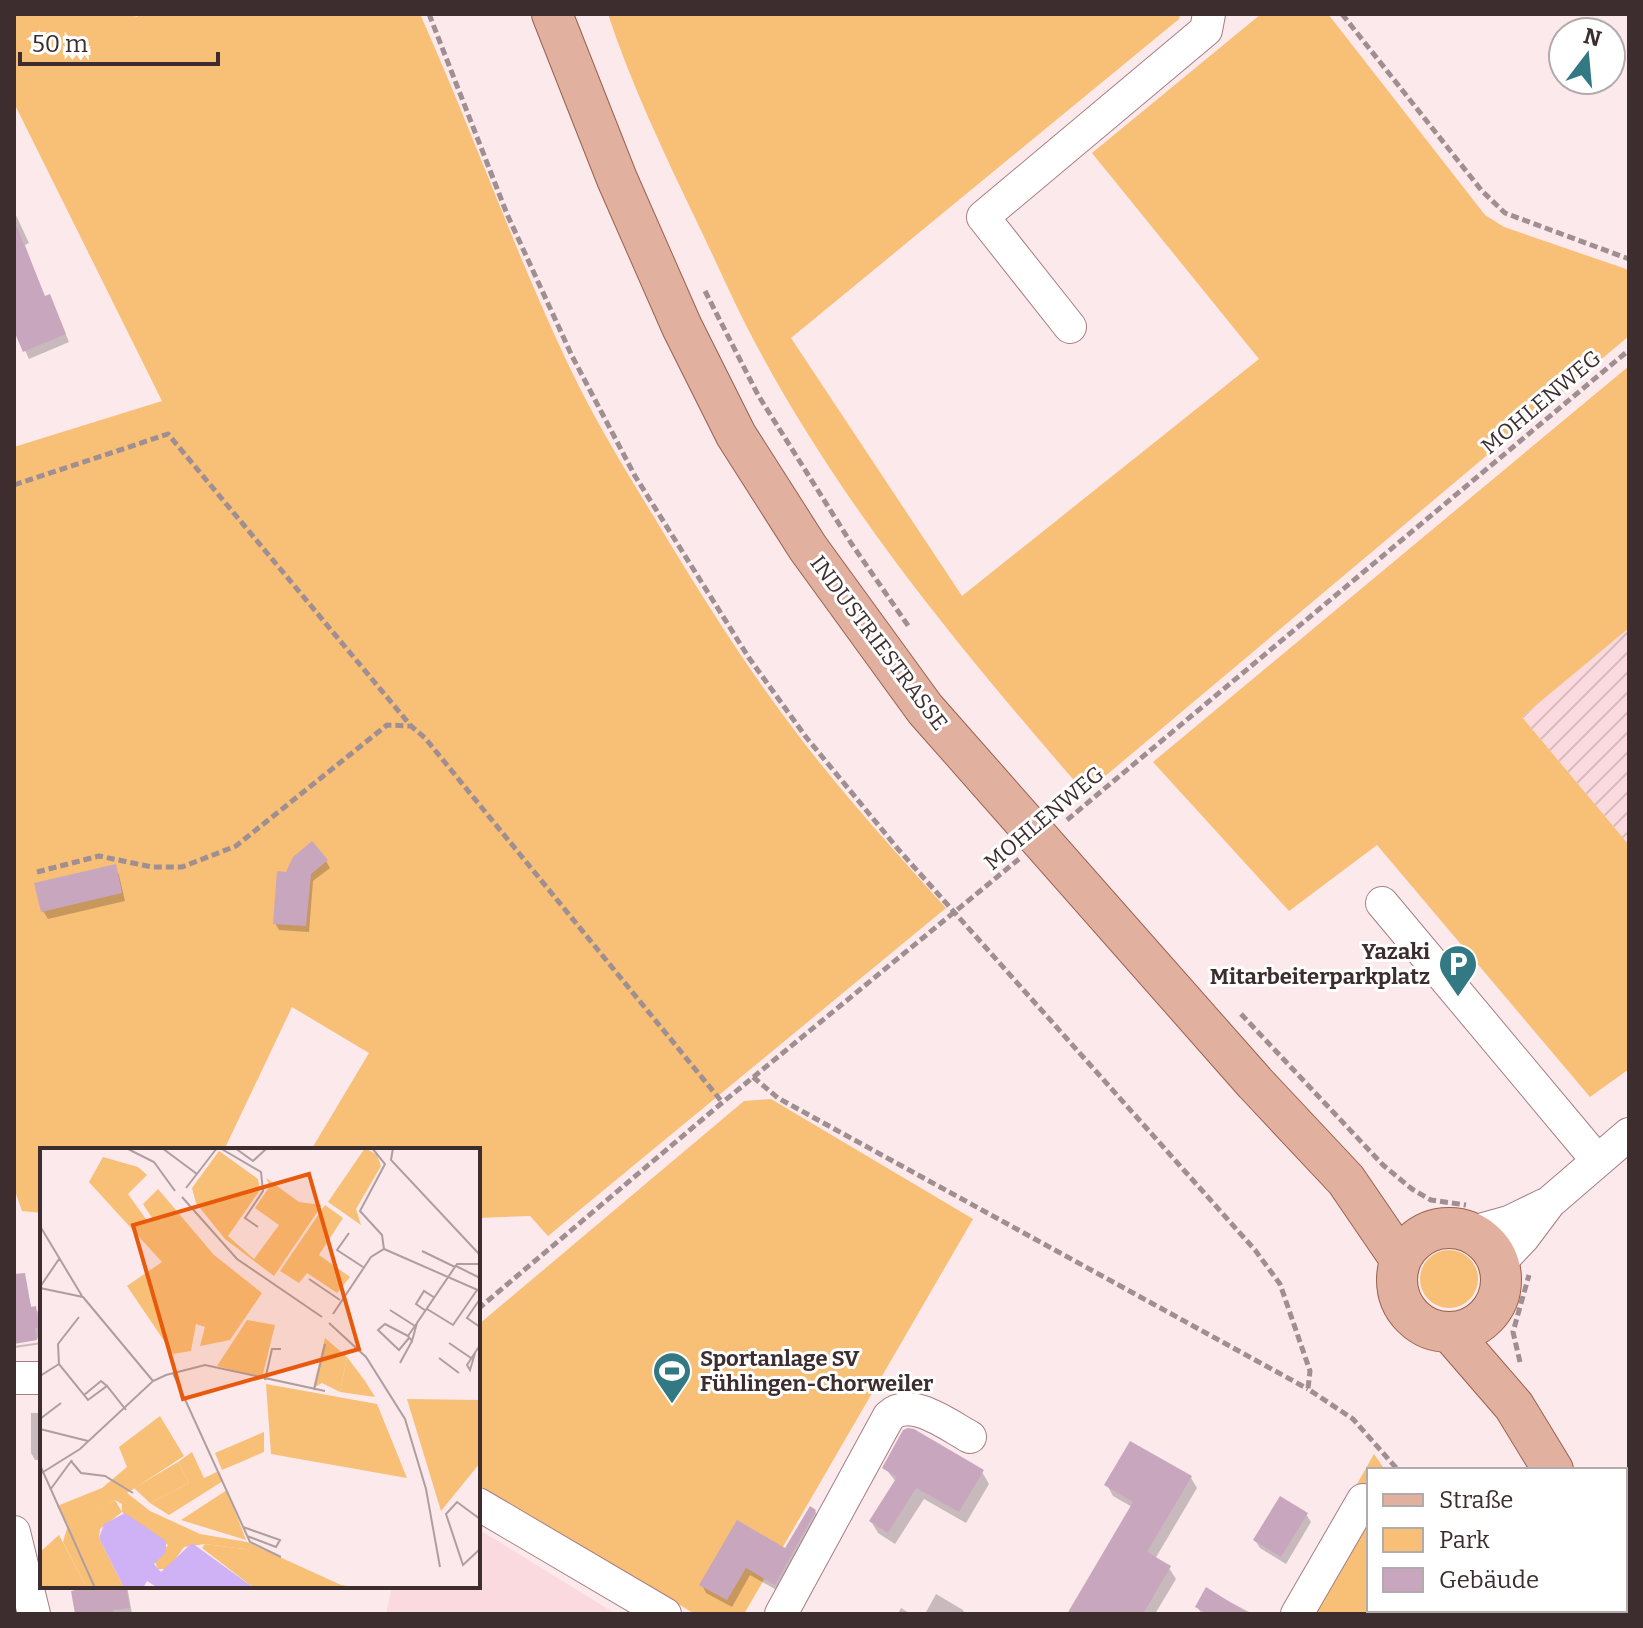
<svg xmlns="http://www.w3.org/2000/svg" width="1643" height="1628" font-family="Bitter,serif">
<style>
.built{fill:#fadade}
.industrial{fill:url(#industrial-furrows)}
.green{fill:#f8bf76}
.shadow{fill:#0003}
.building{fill:#c8a7be}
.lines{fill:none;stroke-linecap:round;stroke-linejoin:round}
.minor-casing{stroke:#a67e84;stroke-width:34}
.major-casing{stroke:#9b604e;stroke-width:42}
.path{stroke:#a08f92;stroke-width:5;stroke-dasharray:8 4;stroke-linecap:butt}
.minor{stroke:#fff;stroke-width:32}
.major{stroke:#e2b09e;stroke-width:40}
.labels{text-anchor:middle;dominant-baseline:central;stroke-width:6;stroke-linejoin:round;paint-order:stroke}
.street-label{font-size:22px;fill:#3d2d2f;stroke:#fff}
.poi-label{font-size:22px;font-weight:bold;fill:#3d2d2f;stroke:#fff;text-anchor:end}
.inset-road{fill:none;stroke:#af9ea0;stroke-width:2}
.view{fill:#e8590c;fill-opacity:0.15;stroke:#e8590c;stroke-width:4}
.inset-edge{fill:none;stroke:#3d2d2f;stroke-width:4}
</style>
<defs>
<pattern id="industrial-furrows" width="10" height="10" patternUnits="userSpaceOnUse" patternTransform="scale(2)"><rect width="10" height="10" fill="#fadade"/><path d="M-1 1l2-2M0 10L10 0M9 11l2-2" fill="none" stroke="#d7bbbf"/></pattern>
</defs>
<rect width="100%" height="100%" fill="#fbe9ec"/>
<polygon class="built" points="478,1529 616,1614 386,1614 392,1586 478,1586"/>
<polygon class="industrial" points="1629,628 1629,845 1522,717"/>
<g class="green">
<path d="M 14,14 L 134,14 L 136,17 L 142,14 L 420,14 C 472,130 514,250 568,364 C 593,417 624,468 654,517 C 702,597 751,675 808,748 C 852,804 899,856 946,908 L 548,1236 L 530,1216 L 478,1218 L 478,1150 L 311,1150 L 369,1053 L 292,1007 L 224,1150 L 42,1150 L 42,1213 L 22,1211 L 14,1188 L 14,447 L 162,401 L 14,103 Z"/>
<path d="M 608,14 L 1180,14 L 1179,19 L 791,338 L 962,596 L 1259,359 L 1092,153 L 1261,14 L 1328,14 L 1485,215 L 1504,227 L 1629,270 L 1629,336 L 1085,793 C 965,655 846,512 759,350 C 736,308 717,263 696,220 C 664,153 631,84 608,14 Z"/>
<polygon points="1629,366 1629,628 1522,717 1629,845 1629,1069 1590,1097 1377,845 1289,911 1153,762"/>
<polygon points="771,1099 973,1219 744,1614 695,1614 478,1485 478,1325 744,1101"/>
<circle cx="1449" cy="1279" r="29"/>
<polygon points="1374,1454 1385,1470 1369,1470 1369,1610 1479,1610 1482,1614 1284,1614"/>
</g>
<g class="shadow">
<polygon points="14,211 29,243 25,245 45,298 53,304 69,342 29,359 14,326"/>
<polygon points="326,861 330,868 313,881 309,932 279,930 275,923 287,874"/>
<polygon points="115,867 119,875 125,901 48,919 43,911"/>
<polygon points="28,1297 32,1309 35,1308 38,1312 41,1338 14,1342 14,1299"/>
<polygon points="42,1342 42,1344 15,1348 14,1346"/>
<polygon points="31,1413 42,1413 42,1481 38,1460 35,1460 31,1453"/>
<polygon points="885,1468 982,1472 989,1484 966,1523 924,1499 895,1544 878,1533 871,1521 896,1482"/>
<polygon points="1191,1478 1197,1488 1155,1559 1169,1568 1176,1579 1155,1614 1070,1614 1132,1507 1113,1496 1107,1485"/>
<polygon points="815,1511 820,1519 780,1592 750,1575 732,1607 706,1593 702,1585 786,1551"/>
<polygon points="1306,1514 1311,1522 1286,1564 1260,1548 1255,1540"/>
<polygon points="73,1586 127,1586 132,1614 77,1614"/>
<polygon points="1207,1590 1253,1614 1202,1614 1197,1607"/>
<polygon points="936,1594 963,1610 965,1614 925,1614"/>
<polygon points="901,1608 911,1614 898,1614"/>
</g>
<g class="building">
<polygon points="14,220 45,296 50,294 66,334 23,352 14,331"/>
<polygon points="312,841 328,860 311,874 306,926 273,924 277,871 286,872 293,857"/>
<polygon points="116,864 122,893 41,912 34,883"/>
<polygon points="25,1273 31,1307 36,1306 39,1328 35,1328 37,1340 14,1344 14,1274"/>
<polygon points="908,1428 914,1429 984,1470 959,1512 916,1488 888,1533 869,1521 897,1477 882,1468 903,1430"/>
<polygon points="1130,1441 1192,1476 1147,1552 1171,1566 1143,1614 1067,1614 1133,1502 1104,1485"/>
<polygon points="1280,1496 1308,1513 1281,1557 1253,1540"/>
<polygon points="810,1506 816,1510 775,1585 746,1568 727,1600 699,1585 737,1520 785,1548"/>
<polygon points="104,1586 126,1586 130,1608 113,1610 113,1614 75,1614 71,1591"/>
<polygon points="1206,1587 1249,1614 1208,1614 1195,1607"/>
</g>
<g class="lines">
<g class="minor-casing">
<g id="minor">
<polyline points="1070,327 983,217 1206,30 1209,14"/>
<polyline points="1382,903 1597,1160"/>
<polyline points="1473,1232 1509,1222 1544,1205"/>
<polyline points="1499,1263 1523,1238 1550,1202 1629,1134"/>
<polyline points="14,1378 42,1378"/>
<polyline points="478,1504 665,1614"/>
<polyline points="14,1532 34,1614"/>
<path d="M 781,1614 L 889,1416 C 911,1396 948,1425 970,1437"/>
<polyline points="1297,1614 1363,1500"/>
</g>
</g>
<g class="major-casing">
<g id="major">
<polyline points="552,14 617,179 682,327 736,435 808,548 925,709 1255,1083 1346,1180 1400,1259"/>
<circle cx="1449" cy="1280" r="52"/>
<polyline points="1450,1332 1514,1406 1553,1470"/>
<polyline points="1625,1599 1629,1607"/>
</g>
</g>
<g class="path">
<polyline points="429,14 507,214 572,356 635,476 749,658 806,737 898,849 1255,1250 1280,1284 1310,1371 1308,1389 1353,1419 1398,1470"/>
<polyline points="1342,14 1482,191 1505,213 1629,259"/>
<polyline points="705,291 758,395 851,543 909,627"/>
<polyline points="14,485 168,434 411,726 425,738 722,1102"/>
<polyline points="1067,820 1629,350"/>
<polyline points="37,872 99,856 152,867 182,867 236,846 387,725 410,726"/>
<polyline points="1241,1014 1383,1165 1412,1189 1431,1200 1466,1205"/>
<polyline points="753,1077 778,1098 1308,1389"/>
<polyline points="478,1309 723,1102 1019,859"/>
<polyline points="1520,1362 1513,1332 1529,1275"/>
<polyline points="1625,1559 1629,1567"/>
<polyline points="1499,1610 1501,1614"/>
</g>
<use href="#minor" class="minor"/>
<use href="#major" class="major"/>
</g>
<defs>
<g id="parking-pin" transform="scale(2)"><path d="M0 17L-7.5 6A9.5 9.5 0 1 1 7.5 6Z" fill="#327983" stroke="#fff"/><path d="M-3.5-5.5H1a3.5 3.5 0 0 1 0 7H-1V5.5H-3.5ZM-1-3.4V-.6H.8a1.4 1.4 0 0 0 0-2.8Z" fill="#fff"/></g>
<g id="stadium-pin" transform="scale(2)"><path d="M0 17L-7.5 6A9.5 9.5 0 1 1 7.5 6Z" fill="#327983" stroke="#fff"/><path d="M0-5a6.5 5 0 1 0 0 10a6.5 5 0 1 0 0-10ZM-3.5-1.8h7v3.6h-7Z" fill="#fff"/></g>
</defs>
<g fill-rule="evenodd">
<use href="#parking-pin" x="1458" y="964"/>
<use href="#stadium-pin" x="672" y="1371"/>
</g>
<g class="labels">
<g class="street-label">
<text transform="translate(1541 402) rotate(-40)">MOHLENWEG</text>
<text transform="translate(879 643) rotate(53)">INDUSTRIESTRASSE</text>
<text transform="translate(1044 818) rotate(-40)">MOHLENWEG</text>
</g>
<g class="poi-label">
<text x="1430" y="951">Yazaki<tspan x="1430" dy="25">Mitarbeiterparkplatz</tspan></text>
<text x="700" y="1358" text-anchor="start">Sportanlage SV<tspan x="700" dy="25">Fühlingen-Chorweiler</tspan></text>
</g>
</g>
<g transform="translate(40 1148)">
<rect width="440" height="440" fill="#fbe9ec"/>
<path d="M 325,0 L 337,7 L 341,18 L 316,61 L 321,77 L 288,54 ZM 179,3 L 218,31 L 220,42 L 188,88 L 214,111 L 239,77 L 215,60 L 230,38 L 226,30 L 259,54 L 282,57 L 234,128 L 185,91 L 156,55 L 152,40 ZM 63,9 L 98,19 L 107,27 L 88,46 L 108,74 L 112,70 L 103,56 L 118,41 L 174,107 L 222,145 L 190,192 L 160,198 L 165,179 L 156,176 L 151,203 L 133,206 L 87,138 L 122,114 L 49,34 ZM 285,57 L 303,70 L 279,107 L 310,129 L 297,145 L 267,125 L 259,135 L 240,123 ZM 207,172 L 235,177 L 222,230 L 177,218 ZM 285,190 L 307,209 L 300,244 L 282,235 L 273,240 ZM 226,236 L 337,256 L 367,330 L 231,306 ZM 367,251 L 440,252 L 440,315 L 401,363 ZM 224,284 L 224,304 L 182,322 L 175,305 ZM 152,304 L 164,330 L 179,323 L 183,333 L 129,367 L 110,355 L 149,335 L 138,314 ZM 187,342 L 206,392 L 141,372 ZM 75,352 L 82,364 L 60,381 L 59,390 L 54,388 L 46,378 L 46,366 ZM 19,387 L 47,440 L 0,440 L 0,404 Z" fill="#f8bf76"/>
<path d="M 307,209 L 325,233 L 335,249 L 300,244 ZM 120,268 L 144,308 L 87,345 L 110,363 L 160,386 L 207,394 L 301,437 L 320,440 L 282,440 L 205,401 L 165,396 L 144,399 L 128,421 L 118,421 L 115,414 L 128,397 L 82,364 L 82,356 L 75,352 L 47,366 L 46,377 L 59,390 L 84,440 L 47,440 L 23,394 L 28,377 L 17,358 L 62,340 L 87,319 L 79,299 Z" fill="#f8bf76"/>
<path d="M 138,314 L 149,335 L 110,355 L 94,340 Z" fill="#f8bf76"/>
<path d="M 165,396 L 205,401 L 293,440 L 214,440 L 162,400 Z" fill="#f8bf76"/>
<path d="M 85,365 L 126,393 L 126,404 L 114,416 L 121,424 L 152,395 L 214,440 L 118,440 L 107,433 L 103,440 L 84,440 L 59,390 L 64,376 Z" fill="#cfb2f5"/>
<path class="inset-road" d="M 86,0 L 114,14 L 135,43M 122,0 L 157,26M 180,0 L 221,24 L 223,43 L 205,70 L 218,79M 195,0 L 213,13 L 227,0M 332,0 L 345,16 L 320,63 L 342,87 L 344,101M 353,0 L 351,12 L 440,107M 146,40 L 177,0M 142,49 L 197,111 L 282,169M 0,78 L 42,148M 309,85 L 297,102 L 323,119M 382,103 L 415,119M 416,118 L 440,130M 269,131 L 300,152M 0,139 L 19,111M 0,140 L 43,149 L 113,233M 440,151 L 427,170 L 440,179M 387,161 L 413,177 L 437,142M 350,162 L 375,178M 386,163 L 376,156 L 384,143 L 395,150M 293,166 L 331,109 L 344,101 L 440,143M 289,175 L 326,209 L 365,271 L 386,341 L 400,419M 377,175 L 368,188 L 372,193 L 377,175 L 417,116 L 440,116M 368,188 L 345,176 L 338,182 L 359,202 L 369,190M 409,195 L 431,210M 435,205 L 430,222 L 427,217 L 440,197M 399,210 L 419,225M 360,215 L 372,193M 19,216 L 18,196 L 39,169M 133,225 L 210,394 L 241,409M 0,228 L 19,216 L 48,252 L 67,238 L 86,262M 225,232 L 232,201 L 241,201M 274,242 L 285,196M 44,247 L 61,233 L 67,238M 0,271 L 21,255M 0,281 L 48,293M 31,313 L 41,325 L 65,328 L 93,345M 0,317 L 55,440M 0,326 L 40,301 L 113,233 L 126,227 L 165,217 L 285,243M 10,342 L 32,312M 440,371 L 417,354 L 406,366 L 423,417 L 440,401M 203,379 L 240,392 L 236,399 L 207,388"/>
<path class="view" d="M 269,26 L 319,201 L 143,251 L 93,77 Z"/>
<rect width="440" height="440" class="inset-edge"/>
</g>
<rect width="1643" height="1628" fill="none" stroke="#3d2d2f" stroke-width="32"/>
<rect x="1367" y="1468" width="260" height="144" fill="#ffffff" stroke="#b1abac" stroke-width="2"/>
<rect x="1383" y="1494" width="40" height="12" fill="#e2b09e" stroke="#b1abac" stroke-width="2"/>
<text x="1439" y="1508" font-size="24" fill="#3d2d2f">Straße</text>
<rect x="1383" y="1528" width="40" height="24" fill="#f8bf76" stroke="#b1abac" stroke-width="2"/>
<text x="1439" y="1548" font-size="24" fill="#3d2d2f">Park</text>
<rect x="1383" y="1568" width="40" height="24" fill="#c8a7be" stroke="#b1abac" stroke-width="2"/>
<text x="1439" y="1588" font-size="24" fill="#3d2d2f">Gebäude</text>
<g transform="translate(1587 56) rotate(16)"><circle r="38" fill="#ffffff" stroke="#b1abac" stroke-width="2"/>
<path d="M0-6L14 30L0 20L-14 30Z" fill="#327983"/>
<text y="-12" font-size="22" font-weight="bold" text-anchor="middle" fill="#3d2d2f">N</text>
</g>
<path d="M20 52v12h198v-12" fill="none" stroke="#3d2d2f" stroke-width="4"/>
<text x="32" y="52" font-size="24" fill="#3d2d2f" stroke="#ffffff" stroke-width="6" paint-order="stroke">50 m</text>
</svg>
